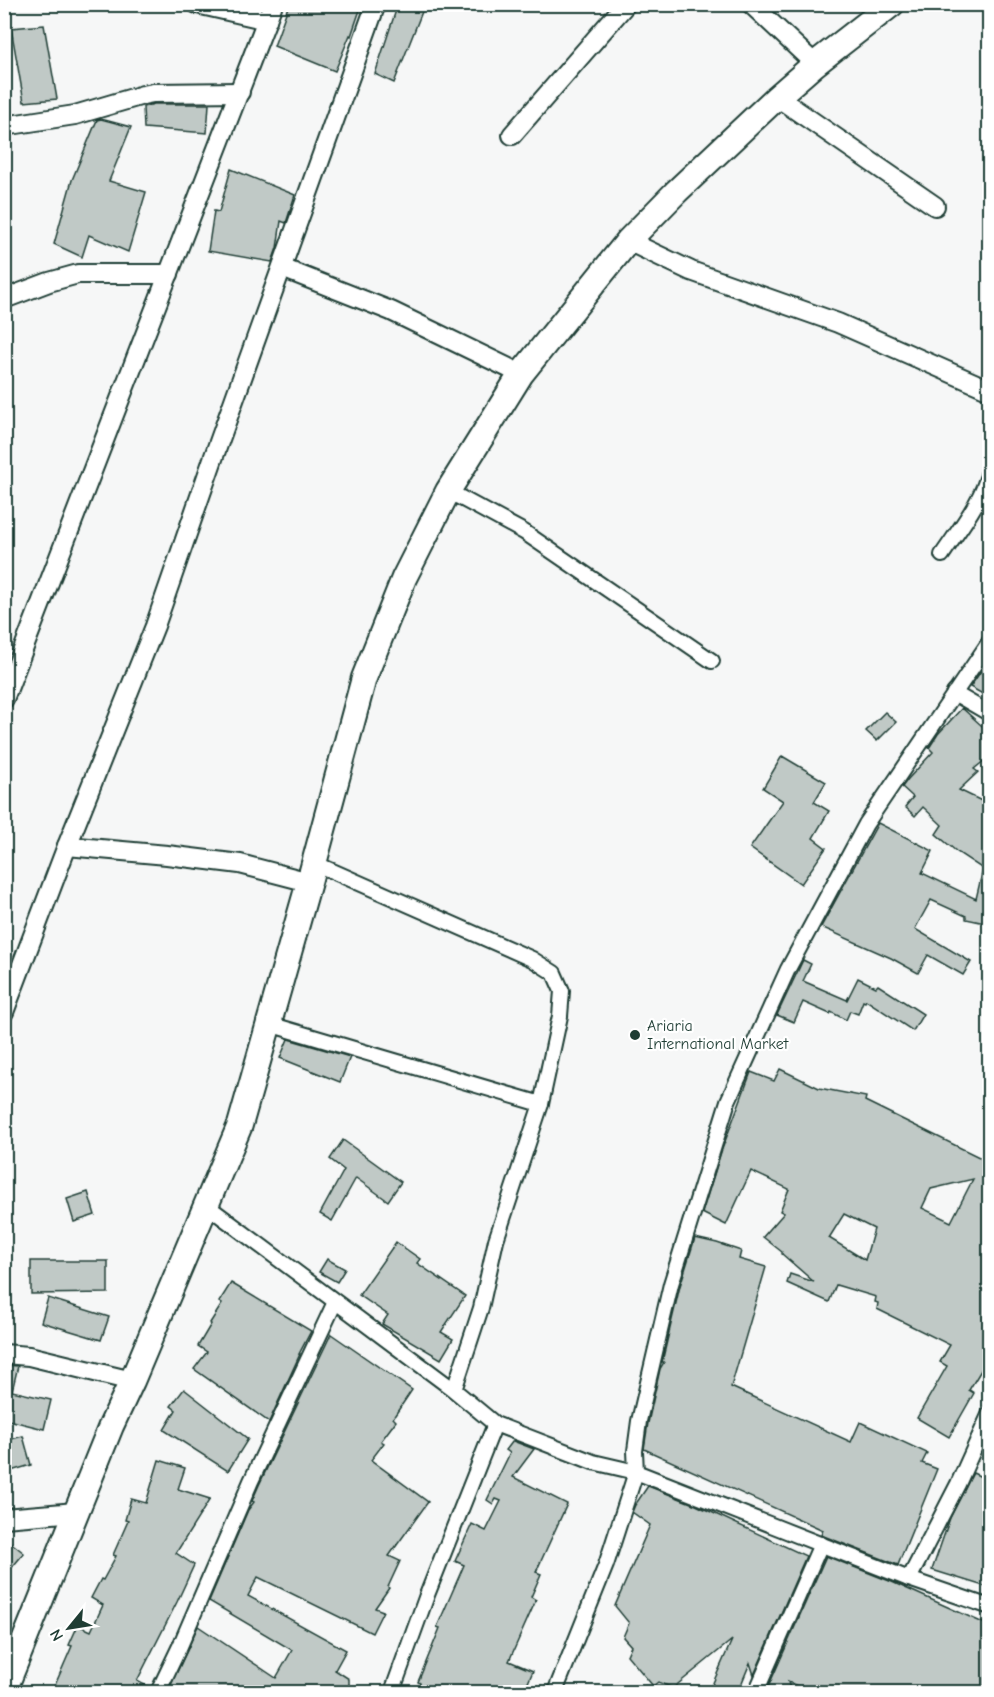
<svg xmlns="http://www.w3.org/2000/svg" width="994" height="1697" font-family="'Comic Neue',sans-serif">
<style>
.building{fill:#c0c9c6;stroke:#1f3d34;stroke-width:1.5;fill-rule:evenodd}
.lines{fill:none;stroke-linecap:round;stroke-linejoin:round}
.pedestrian-casing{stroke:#1f3d34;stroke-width:18}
.minor-casing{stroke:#1f3d34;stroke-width:22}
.secondary-casing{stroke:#1f3d34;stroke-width:28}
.pedestrian{stroke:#fff;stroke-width:14}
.minor{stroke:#fff;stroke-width:18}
.secondary{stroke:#fff;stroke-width:24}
.poi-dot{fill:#1f3d34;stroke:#fff;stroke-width:2}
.labels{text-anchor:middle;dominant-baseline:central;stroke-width:4.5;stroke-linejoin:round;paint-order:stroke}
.poi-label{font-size:16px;fill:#1f3d34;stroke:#fff;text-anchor:start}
</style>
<rect width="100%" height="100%" fill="#f6f7f7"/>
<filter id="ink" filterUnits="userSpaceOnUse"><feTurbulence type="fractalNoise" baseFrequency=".0167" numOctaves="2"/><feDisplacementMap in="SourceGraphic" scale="12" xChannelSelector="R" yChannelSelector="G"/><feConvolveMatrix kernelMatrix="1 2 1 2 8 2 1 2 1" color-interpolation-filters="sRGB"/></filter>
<g filter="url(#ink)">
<g class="building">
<polygon points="289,4 362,4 351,36 350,35 335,71 274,46"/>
<polygon points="398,4 425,4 394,83 375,74"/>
<polygon points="44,25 57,99 24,102 11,28"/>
<polygon points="154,104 209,104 207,133 144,128 143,107"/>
<polygon points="101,119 131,127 109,181 146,192 128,252 89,235 82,257 54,244 72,180 97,120"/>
<polygon points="231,169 295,195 286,223 281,221 277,248 272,262 208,251 214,211 219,212"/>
<polygon points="990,658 990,698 970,687"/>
<polygon points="962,708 990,733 990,756 974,769 978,772 959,790 990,805 990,924 966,919 966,916 931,900 915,929 971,962 963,975 928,955 918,973 891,958 821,927 878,823 933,851 922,873 976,899 983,869 957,852 936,834 942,825 923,807 915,816 905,807 913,797 902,787 908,779 933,752 929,748 938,734"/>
<polygon points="885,712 896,722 877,741 866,731"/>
<polygon points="782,756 826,782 814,802 829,811 813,838 826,848 801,884 750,848 783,801 763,788"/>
<polygon points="803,960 811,964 803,981 847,1000 858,978 876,987 878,985 923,1014 913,1031 866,1000 865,1002 863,1001 858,1014 850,1011 846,1020 831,1012 830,1014 803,1002 794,1022 777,1015"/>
<polygon points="288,1039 350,1057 340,1082 280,1058"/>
<path d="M 780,1069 L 819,1088 L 866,1097 L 865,1101 L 983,1159 L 990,1145 L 989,1357 L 969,1390 L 974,1393 L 949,1437 L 917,1418 L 947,1366 L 940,1362 L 950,1345 L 877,1309 L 878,1303 L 875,1302 L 876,1297 L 836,1285 L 829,1302 L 787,1283 L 790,1274 L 814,1282 L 782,1254 L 782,1252 L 763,1237 L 784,1213 L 780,1211 L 789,1189 L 751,1171 L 726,1225 L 702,1213 L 721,1152 L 751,1072 L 774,1081 ZM 973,1179 L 951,1222 L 922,1208 L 931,1189 ZM 844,1214 L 874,1229 L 865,1260 L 829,1238 Z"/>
<polygon points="343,1140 401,1182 388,1201 356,1178 332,1221 320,1214 344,1170 330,1159"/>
<polygon points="88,1192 95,1215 74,1222 67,1199"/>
<polygon points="695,1238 717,1243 741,1251 739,1259 766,1267 731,1387 851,1442 860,1422 927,1453 922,1463 937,1469 898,1565 821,1535 823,1530 644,1449 648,1423 660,1369 664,1362 662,1362 680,1286"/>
<polygon points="396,1242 420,1259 417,1263 465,1296 441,1332 453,1339 441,1359 382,1324 388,1315 359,1295"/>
<polygon points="327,1259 345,1269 337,1282 319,1272"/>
<polygon points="31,1261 108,1261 108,1293 31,1294"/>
<polygon points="231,1283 311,1331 299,1354 300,1354 269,1422 194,1369 207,1352 198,1346 211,1324 210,1323 222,1304 219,1302"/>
<polygon points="48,1298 109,1317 101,1340 41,1322"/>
<polygon points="331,1334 412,1390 393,1418 396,1421 381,1441 384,1443 371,1460 428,1502 389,1556 400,1561 388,1587 389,1588 375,1608 383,1611 372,1633 258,1577 248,1596 346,1650 335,1670 349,1679 349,1692 168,1692 198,1626 276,1678 292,1650 209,1601 248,1510 254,1502 252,1501 259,1485"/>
<polygon points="4,1365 18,1366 12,1391 51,1400 44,1429 4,1419"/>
<polygon points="184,1389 248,1439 228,1471 164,1430 176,1410 171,1406"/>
<polygon points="23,1436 31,1465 4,1473 4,1441"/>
<polygon points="513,1441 534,1449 513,1477 567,1504 536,1572 541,1574 531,1597 536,1600 509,1661 533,1671 524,1692 416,1692 420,1683 418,1682 440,1628 437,1627 464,1565 455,1561 472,1524 486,1531 501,1501 496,1499 493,1504 487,1500 510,1453 506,1450"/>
<polygon points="159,1460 185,1468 178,1489 210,1499 176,1553 194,1565 177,1602 137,1681 150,1688 149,1692 52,1692 72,1646 69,1645 78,1625 91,1631 103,1605 91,1598 101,1579 103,1580 116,1556 113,1555 128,1521 125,1520 131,1499 146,1503"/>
<polygon points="973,1473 990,1481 990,1588 932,1570 950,1518"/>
<polygon points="648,1486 696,1505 806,1556 754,1675 750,1663 738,1692 709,1692 732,1640 673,1688 658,1682 653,1686 627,1655 631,1646 623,1637 629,1623 615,1606 650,1525 632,1512 635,1505"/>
<polygon points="4,1537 24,1553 4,1577"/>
<polygon points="826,1556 892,1582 990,1626 990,1692 812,1692 788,1682 791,1692 766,1692"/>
</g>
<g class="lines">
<g class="pedestrian-casing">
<g id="pedestrian">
<polyline points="448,491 524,532 712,661"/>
<path d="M 942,555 C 960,528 983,500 990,468"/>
<polyline points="954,693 990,714"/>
<polyline points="314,863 532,959 554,973 562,991 560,1016 541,1104 496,1240 481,1308 454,1390"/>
<polyline points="269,1024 541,1104"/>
<polyline points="206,1205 454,1390 495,1424 593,1462 636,1472 909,1579 990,1607"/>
<polyline points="909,1579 958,1484 990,1413"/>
<polyline points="158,1692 180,1646 251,1481 335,1302"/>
<polyline points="392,1692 427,1595 495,1424"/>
<polyline points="555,1692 606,1565 636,1472 635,1451 639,1421 671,1284 728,1101 788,969 866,824 990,641"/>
<polyline points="756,1692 821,1544"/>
</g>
</g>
<g class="minor-casing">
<g id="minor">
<polyline points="197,4 267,20"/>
<polyline points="751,4 815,64"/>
<polyline points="777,97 935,206"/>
<polyline points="4,126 75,115 143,95 153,93 240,92"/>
<polyline points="512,135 626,4"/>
<polyline points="628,241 691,271 838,323 990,390"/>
<polyline points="282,268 391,311 521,374"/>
<polyline points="4,299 49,282 78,274 169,274"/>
<polyline points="4,699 273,4"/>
<polyline points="67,846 167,855 240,864 309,882"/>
<polyline points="4,1012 67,846 155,626 214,456 376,4"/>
<polyline points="4,1354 29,1356 132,1381"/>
<polyline points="4,1518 76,1512"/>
</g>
</g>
<g class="secondary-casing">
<polyline id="secondary" points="4,1691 111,1426 132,1381 240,1125 309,882 364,678 404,578 448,491 521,374 628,241 677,191 777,97 815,64 892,4"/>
</g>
<use href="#pedestrian" class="pedestrian"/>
<use href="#minor" class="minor"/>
<use href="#secondary" class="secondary"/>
</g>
</g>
<circle class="poi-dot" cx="635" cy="1035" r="6"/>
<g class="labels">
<g class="poi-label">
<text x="647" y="1026">Ariaria<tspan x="647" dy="18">International Market</tspan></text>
</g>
</g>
<rect width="994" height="1697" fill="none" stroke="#fff" stroke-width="24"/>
<rect x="12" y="12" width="970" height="1673" fill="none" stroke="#1f3d34" stroke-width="2" filter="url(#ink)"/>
<g transform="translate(69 1628) rotate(240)" stroke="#ffffff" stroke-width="4.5" paint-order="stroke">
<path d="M0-4.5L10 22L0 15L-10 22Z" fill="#1f3d34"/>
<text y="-9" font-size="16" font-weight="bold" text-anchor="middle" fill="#1f3d34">N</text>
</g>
</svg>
